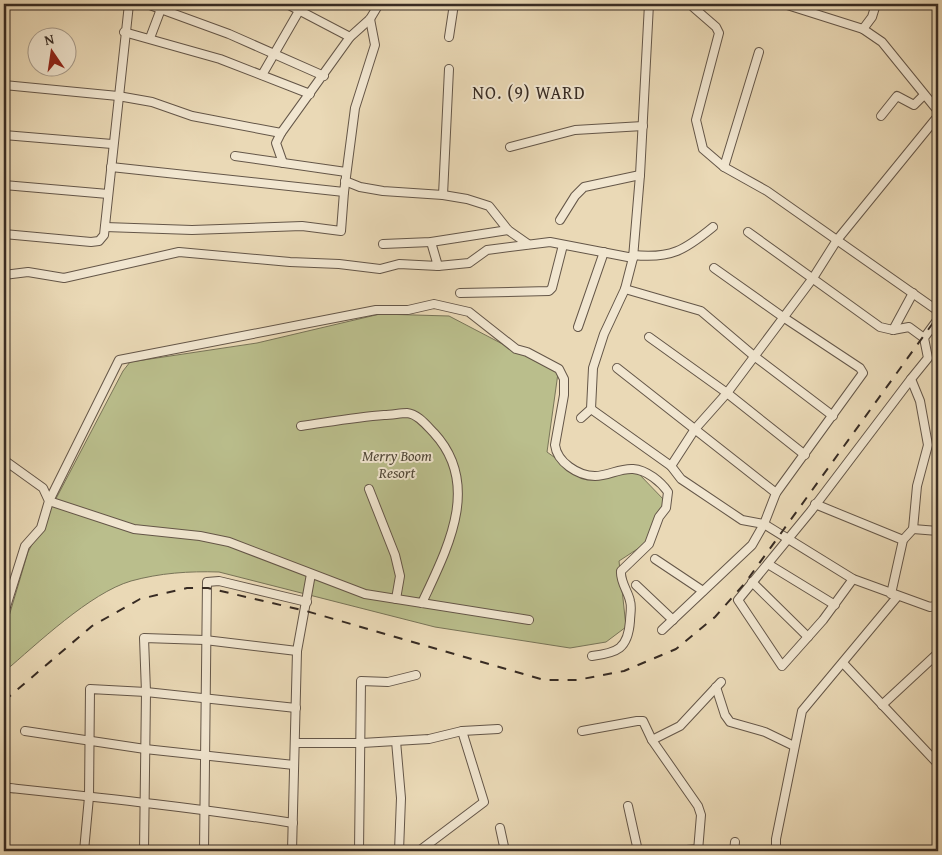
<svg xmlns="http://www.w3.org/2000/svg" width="942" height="855" font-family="'Gentium Book Plus',serif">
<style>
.green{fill:#babe8c;stroke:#787458}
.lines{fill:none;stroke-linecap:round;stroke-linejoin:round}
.street-casing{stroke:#645648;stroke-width:10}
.street{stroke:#f1e6d0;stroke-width:8}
.rail{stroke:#372b23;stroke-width:2;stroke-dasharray:9 9;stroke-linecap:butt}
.labels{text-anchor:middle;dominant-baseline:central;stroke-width:4;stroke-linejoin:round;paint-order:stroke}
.park-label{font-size:15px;font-style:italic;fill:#514838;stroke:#f1e6d0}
.quarter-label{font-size:18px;letter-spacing:1px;fill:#372b23;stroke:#f1e6d0}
</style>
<rect width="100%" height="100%" fill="#ead9b6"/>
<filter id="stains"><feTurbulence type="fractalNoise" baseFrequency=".004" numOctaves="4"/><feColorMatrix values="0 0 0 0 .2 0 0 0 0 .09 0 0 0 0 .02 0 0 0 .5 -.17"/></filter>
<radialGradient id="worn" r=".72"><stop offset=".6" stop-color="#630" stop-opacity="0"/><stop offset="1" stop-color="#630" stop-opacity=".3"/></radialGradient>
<path class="green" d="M 380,314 L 449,316 L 558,373 L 547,452 L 575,472 L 638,473 L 665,501 L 645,544 L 619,561 L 626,627 L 606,642 L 570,648 L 435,627 L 219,572 C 189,571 160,573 131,581 C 90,593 37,644 4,672 L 4,633 L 28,552 L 123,371 L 130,362 L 257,343 Z"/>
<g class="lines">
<g class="street-casing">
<g id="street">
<polyline points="147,4 229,34 324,76"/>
<polyline points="287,4 350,37"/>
<polyline points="784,4 863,29 882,42 938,111"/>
<polyline points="693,7 716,27 719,33 696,120 703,149 724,167 767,191 938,311"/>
<polyline points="863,29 872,17 876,4"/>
<polyline points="124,32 220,59 310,94"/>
<polyline points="449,37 454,4"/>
<polyline points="150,38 161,9"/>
<polyline points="262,75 303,4"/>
<polyline points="4,85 118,96 152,102 192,116 281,133 350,37 370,19 379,4"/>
<polyline points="881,116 897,96 914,105 924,95"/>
<polyline points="938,116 837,240 813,278 727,393 695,429 671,466 681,479 742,520 764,524 853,579 930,607 938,605"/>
<polyline points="281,133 276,143 283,163"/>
<polyline points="4,135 112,144"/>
<polyline points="510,147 575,130 643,126"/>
<polyline points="235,156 346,172"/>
<polyline points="111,167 344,192 355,108 375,45 370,19"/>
<polyline points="724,167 759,52"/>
<polyline points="345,181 360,187 383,191 443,195 467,199 489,206 508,230 528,244"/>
<polyline points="4,185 108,194"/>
<polyline points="443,195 449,69"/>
<polyline points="560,220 575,196 584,187 640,175"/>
<polyline points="105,227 192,230 302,226 341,231 344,192"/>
<polyline points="748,232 880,327 893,330 909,327 924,338"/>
<polyline points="4,234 91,242 99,241 104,235 129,4"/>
<polyline points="383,244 431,242 508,230"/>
<path d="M 633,255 C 671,259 685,250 713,227"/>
<polyline points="438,266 469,263 487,250 550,242 633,258 640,175 649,4"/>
<polyline points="4,275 28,272 64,278 179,252 290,262 339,264 380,269 399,264 438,266 431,242"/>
<polyline points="625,289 701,311 754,356 833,416"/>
<polyline points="460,293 549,291 552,288 563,245"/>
<polyline points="578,327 604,252"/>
<polyline points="893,330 913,293"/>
<polyline points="649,337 727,393 805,455"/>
<polyline points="617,368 776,493"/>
<polyline points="591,409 671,466"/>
<polyline points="581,418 591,409 593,368 604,334 625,289 633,258"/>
<path d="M 301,426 C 329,422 356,417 384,415 C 392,415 400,413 407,413 C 418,414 427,426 434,433 C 482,485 447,549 422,603"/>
<polyline points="4,460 43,488 49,501 41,528 25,546 4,613"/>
<polyline points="369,489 395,555 400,576 396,599"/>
<polyline points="815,504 903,540"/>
<polyline points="913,529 938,531"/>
<polyline points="655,559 703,591"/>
<polyline points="768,564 835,605"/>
<polyline points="853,579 823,620 782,666 738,600 811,511 911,379"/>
<polyline points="752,582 808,637"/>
<polyline points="636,585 673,620"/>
<polyline points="891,594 903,540 913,529 917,486 928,445 920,401 911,379 928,358 924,338 938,319"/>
<path d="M 529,620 L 365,594 L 229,542 L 200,536 L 134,529 L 49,501 L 119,360 L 376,310 L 408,310 L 434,304 L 469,312 L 516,349 L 527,352 L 559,369 L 564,379 L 564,395 L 555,445 C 557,462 578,476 595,476 C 608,476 620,468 633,469 C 647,470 661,482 668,492 L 666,508 L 659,517 L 649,544 L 621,571 C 620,582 628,591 630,601 C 632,607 630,615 630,621 C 628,649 617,653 592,656"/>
<polyline points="662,630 752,545 764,524 776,493 863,373 860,368 783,317 714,268"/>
<polyline points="843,663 938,764"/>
<polyline points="716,687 725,715 730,722 765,732 794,746"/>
<polyline points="882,705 937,654"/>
<polyline points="25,731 145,749 294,765"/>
<polyline points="582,731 637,721 643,721 652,740 698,806 701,815 698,851"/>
<polyline points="652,740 680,726 721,682"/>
<polyline points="396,741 401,798 399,851"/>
<polyline points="295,743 362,743 429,739 462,731 498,729"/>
<path d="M 10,788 C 104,798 199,808 293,823"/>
<polyline points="628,806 638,851"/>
<polyline points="500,828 505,851"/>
<polyline points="84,851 89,797 90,689 146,692 296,708"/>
<polyline points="144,851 146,692 144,638 205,640 297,651"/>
<polyline points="204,851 207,582 219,581 307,602"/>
<polyline points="292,851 297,651 311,574"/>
<polyline points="359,851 361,681 388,682 416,675"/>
<polyline points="419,851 484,802 462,731"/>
<polyline points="675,851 698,849"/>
<polyline points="734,851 735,842"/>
<polyline points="776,851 776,839 802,711 897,597"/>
</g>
</g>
<use href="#street" class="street"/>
<polyline class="rail" points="4,701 92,626 140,599 187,588 208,588 306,611 544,680 577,680 624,671 676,649 715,617 745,583 938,316"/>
</g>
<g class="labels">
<g class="park-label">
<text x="397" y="455">Merry Boom<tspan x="397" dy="17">Resort</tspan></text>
</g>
<g class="quarter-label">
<text x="529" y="92">NO. (9) WARD</text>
</g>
</g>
<rect width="942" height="855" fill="none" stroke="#ead9b6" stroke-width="20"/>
<rect x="5" y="5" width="932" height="845" fill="none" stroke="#372b23" stroke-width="2.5"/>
<rect x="10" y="10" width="922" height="835" fill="none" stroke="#372b23"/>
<g transform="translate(52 52) rotate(347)"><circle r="24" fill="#f1e6d0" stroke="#a79b8b"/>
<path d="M0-4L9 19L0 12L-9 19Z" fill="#8f2418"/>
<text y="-8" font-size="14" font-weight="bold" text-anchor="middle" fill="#372b23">N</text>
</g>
<rect width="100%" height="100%" filter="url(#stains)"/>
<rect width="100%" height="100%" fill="url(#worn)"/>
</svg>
